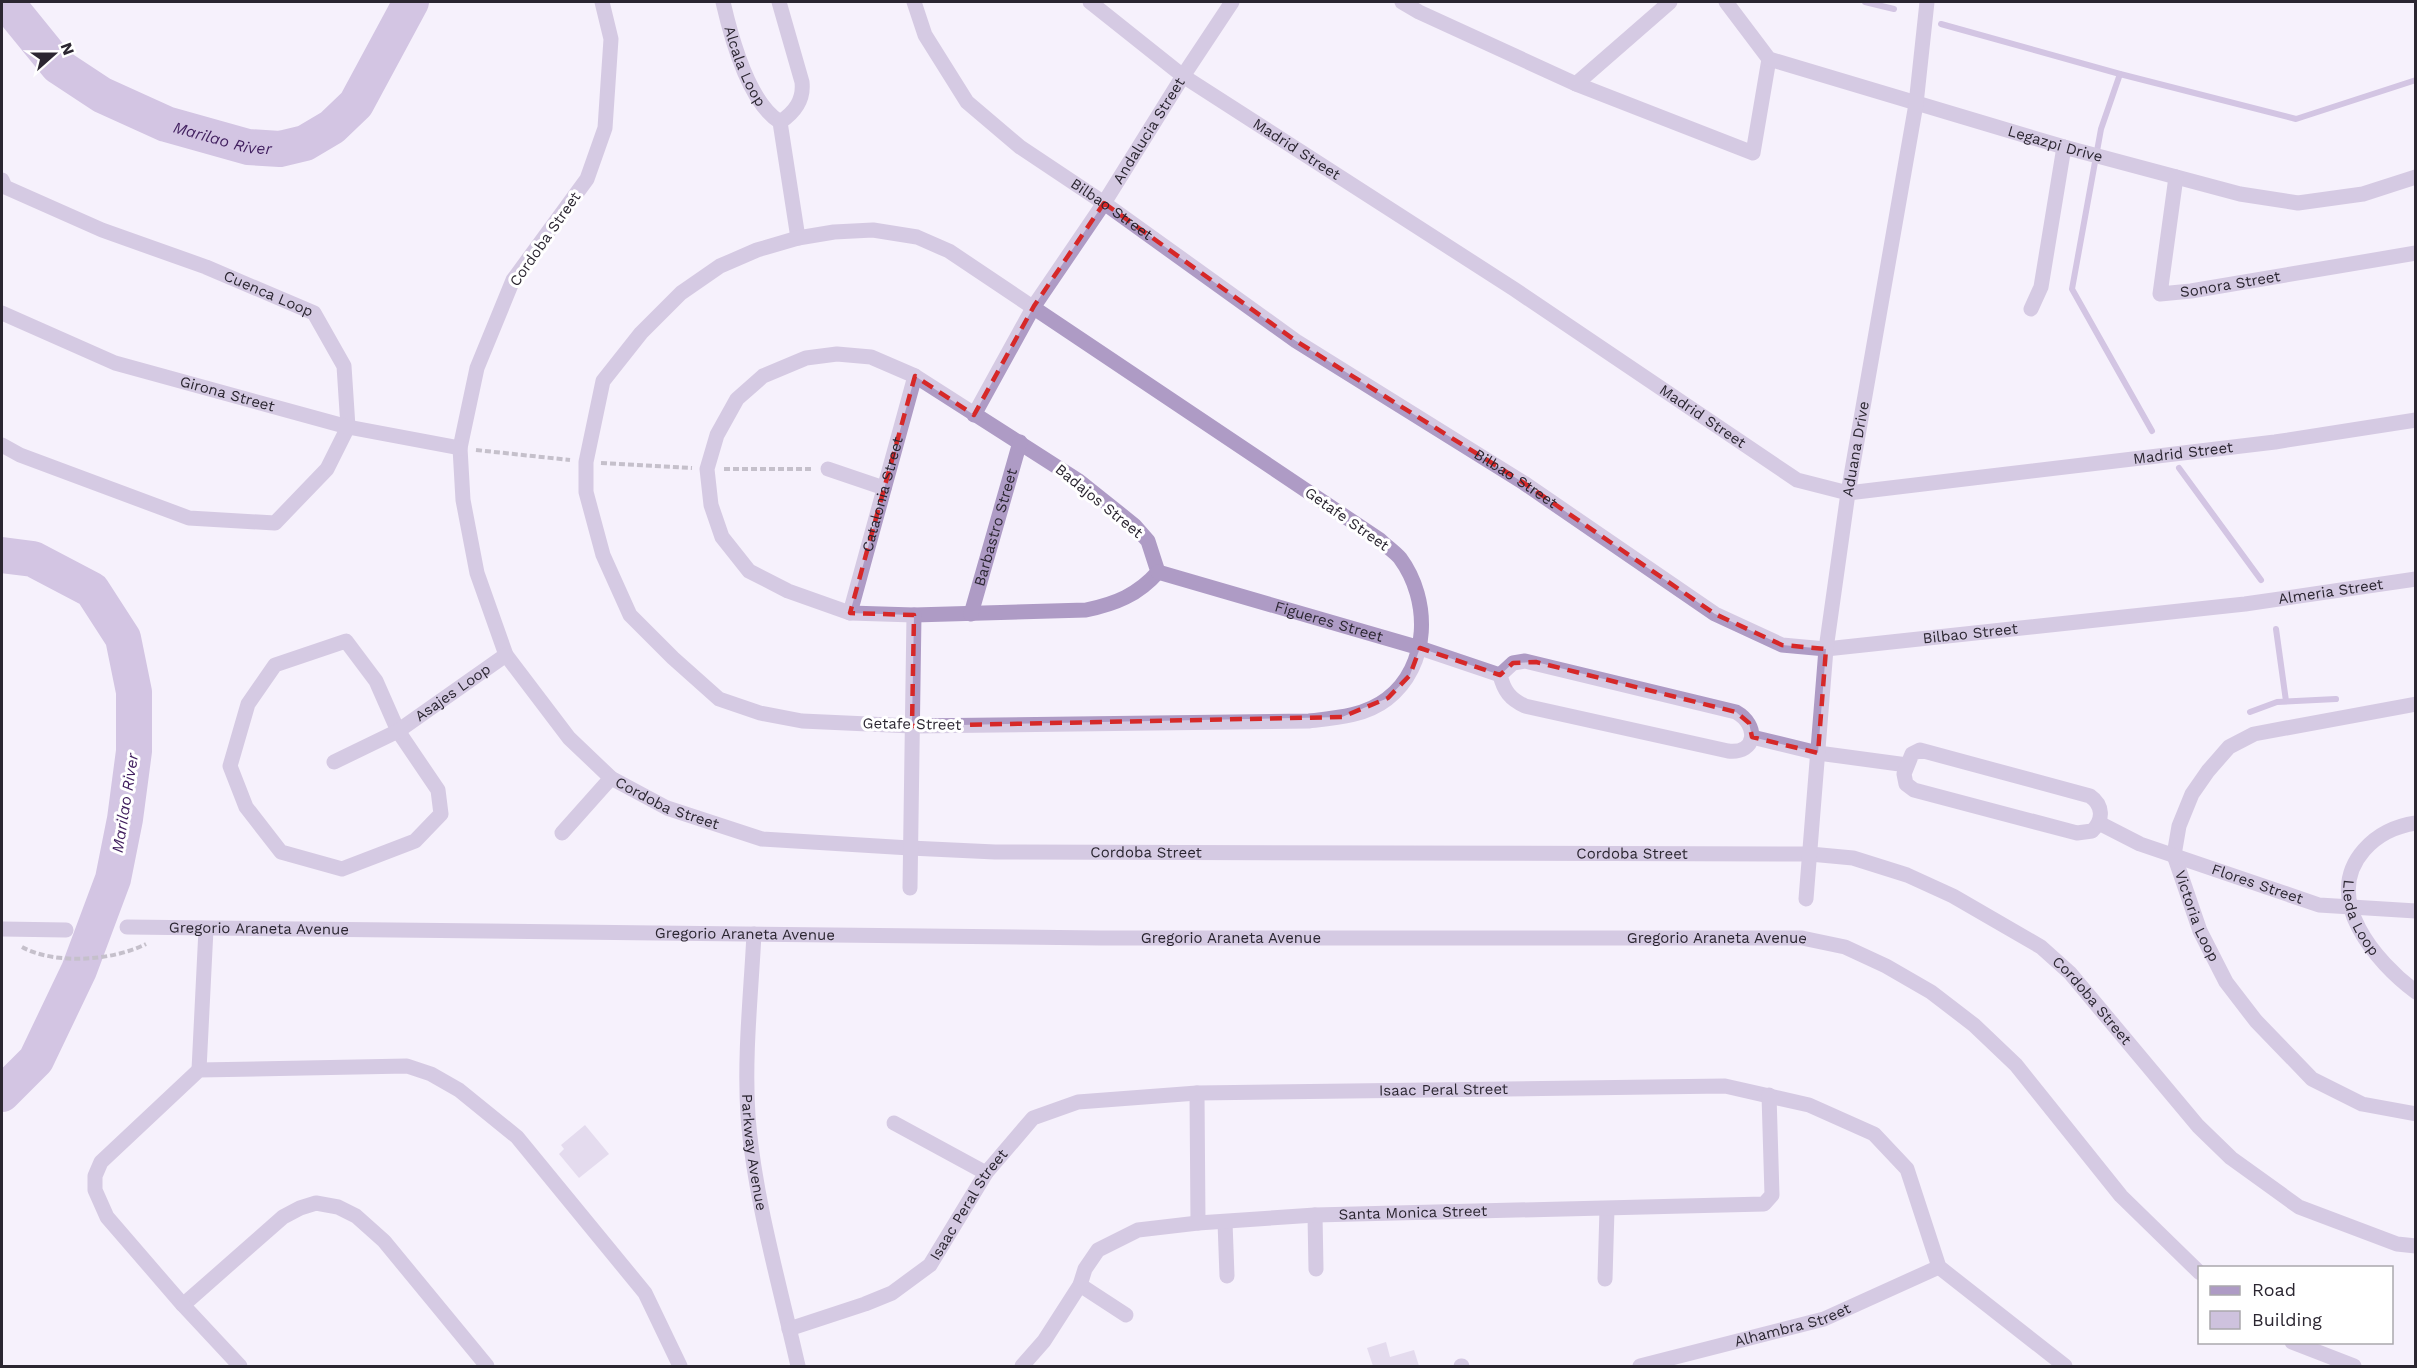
<svg xmlns="http://www.w3.org/2000/svg" width="2417" height="1368" font-family="'Work Sans',sans-serif">
<style>
.lines{fill:none;stroke-linecap:round;stroke-linejoin:round}
.stream{stroke:#a890c5;stroke-width:6}
.river{stroke:#a890c5;stroke-width:36}
.building{fill:#cec2de}
.path{stroke:#8b8691;stroke-width:4;stroke-dasharray:6 3;stroke-linecap:butt}
.minor{stroke:#ae9bc5;stroke-width:15}
.marked{fill:none;stroke:#d62828;stroke-width:4.5;stroke-dasharray:12 8;stroke-linejoin:round}
.labels{text-anchor:middle;dominant-baseline:central;stroke-width:6;stroke-linejoin:round;paint-order:stroke}
.street-label{font-size:15px;fill:#2b2631;stroke:#fff}
.water-label{font-size:16px;font-style:italic;fill:#401e5e;stroke:#fff}
</style>
<rect width="100%" height="100%" fill="#f6f1fc"/>
<g class="lines">
<g class="stream">
<polyline points="1865,2 1894,9"/>
<polyline points="1941,24 2120,74 2296,119 2416,80"/>
<polyline points="2120,74 2101,129 2072,289 2152,431"/>
<polyline points="2179,468 2261,580"/>
<polyline points="2276,629 2286,701"/>
<polyline points="2250,712 2277,702 2336,699"/>
</g>
<g class="river">
<path id="s1" d="M 6,2 L 58,66 L 102,95 L 166,124 L 248,147 L 280,149 L 305,143 L 332,127 L 356,104 L 411,2"/>
<polyline points="2,555 33,559 92,590 123,638 134,692 134,751 125,819 113,879 79,970 36,1060 2,1094"/>
</g>
</g>
<g class="building">
<polygon points="585,1125 609,1154 579,1178 559,1154 564,1149 561,1145"/>
<polygon points="1386,1342 1390,1357 1414,1350 1419,1366 1373,1366 1367,1348"/>
</g>
<g class="lines">
<g class="path">
<polyline points="476,450 570,460"/>
<polyline points="601,463 692,468"/>
<polyline points="724,469 812,469"/>
<path d="M 22,947 C 55,965 112,961 146,944"/>
</g>
<g class="minor">
<path id="s2" d="M 602,2 L 611,39 L 605,128 L 587,179 L 513,280 L 477,368 L 460,448 L 463,500 L 477,573 L 506,655 L 569,738 L 611,778 L 667,808 L 762,839 L 910,848 L 995,852 L 1810,854 L 1853,858 L 1907,875 L 1953,896 L 2041,947 L 2070,973 L 2198,1126 L 2231,1158 L 2299,1207 L 2397,1244 L 2416,1246"/>
<path id="s3" d="M 723,2 C 731,37 748,102 780,122 L 798,238"/>
<path d="M 779,2 L 802,82 C 804,100 795,112 780,122"/>
<path id="s4" d="M 914,2 L 925,35 L 967,102 L 1020,147 L 1104,203 L 1296,341 L 1524,483 L 1715,614 L 1782,645 L 1826,649 L 2245,604 L 2416,579"/>
<path id="s5" d="M 1090,2 L 1183,76 L 1514,289 L 1797,480 L 1848,493 L 2275,442 L 2416,420"/>
<polyline points="1402,2 1419,12 1576,84 1753,153 1769,59"/>
<path id="s6" d="M 1726,2 L 1769,59 L 2064,147 L 2240,194 L 2298,203 L 2363,194 L 2416,177"/>
<polyline points="1576,84 1670,2"/>
<path id="s7" d="M 2176,177 L 2160,294 L 2191,291 L 2416,253"/>
<path id="s8" d="M 2,180 L 5,187 L 102,230 L 206,267 L 314,313 L 344,366 L 348,427 L 327,469 L 275,523 L 189,518 L 20,455 L 2,445"/>
<path d="M 873,230 L 917,237 L 949,251 L 1380,540 C 1386,546 1395,552 1400,558 C 1431,600 1430,666 1387,699 C 1365,716 1336,718 1309,721 L 912,726 L 802,721 L 760,713 L 719,699 L 673,658 L 630,615 L 603,555 L 586,492 L 586,462 L 603,381 L 641,333 L 681,293 L 720,266 L 757,250 L 798,238 L 834,232 Z"/>
<polyline points="2031,309 2041,287 2064,147"/>
<path id="s9" d="M 2,313 L 115,363 L 348,427 L 460,448"/>
<path d="M 837,354 L 871,357 L 915,376 L 1079,481 L 1134,525 L 1148,541 L 1158,572 C 1138,595 1115,604 1086,610 L 914,615 L 850,613 L 788,591 L 749,571 L 722,537 L 711,505 L 707,469 L 717,435 L 737,399 L 763,376 L 806,358 Z"/>
<path id="s10" d="M 974,415 L 1034,306 L 1104,203 L 1183,76 L 1232,2"/>
<polyline points="828,469 884,488"/>
<path id="s11" d="M 1158,572 L 1420,648 L 1500,675"/>
<path id="s12" d="M 850,613 L 915,376"/>
<path id="s13" d="M 971,614 L 1020,442"/>
<polygon points="346,641 376,681 398,731 438,790 441,814 415,841 342,869 281,852 246,807 230,766 248,704 275,665"/>
<path d="M 1525,661 L 1736,712 C 1759,725 1757,754 1728,751 L 1525,706 C 1510,699 1504,691 1500,675 L 1513,663 Z"/>
<path id="s14" d="M 2416,704 L 2254,734 L 2229,747 L 2208,771 L 2192,794 L 2179,826 L 2174,855 L 2200,931 L 2226,982 L 2256,1021 L 2312,1079 L 2362,1104 L 2416,1114"/>
<polyline points="1752,737 1818,753 1907,765"/>
<path d="M 1920,750 L 2090,796 C 2103,805 2104,820 2092,831 L 2077,833 L 1914,790 L 1906,784 L 1904,774 L 1912,754 Z"/>
<path id="s15" d="M 334,762 L 398,731 L 506,655"/>
<path id="s16" d="M 2099,823 L 2140,844 L 2319,905 L 2416,911"/>
<path id="s17" d="M 2416,823 C 2395,826 2378,834 2364,850 C 2321,899 2376,962 2416,992"/>
<polyline points="562,833 611,778"/>
<polyline points="910,888 914,615"/>
<path id="s18" d="M 1806,899 L 1826,649 L 1848,493 L 1916,104 L 1927,2"/>
<path id="s19" d="M 127,927 L 1101,938 L 1802,938 L 1845,947 L 1886,966 L 1931,992 L 1974,1025 L 2016,1065 L 2121,1196 L 2200,1273"/>
<polyline points="2,929 66,930"/>
<path id="s20" d="M 754,934 C 751,994 744,1056 748,1116 C 754,1197 780,1286 798,1366"/>
<polyline points="199,1070 206,929"/>
<polyline points="1197,1093 1198,1223"/>
<polyline points="894,1123 986,1173"/>
<polyline points="1315,1215 1316,1269"/>
<polyline points="1225,1222 1227,1276"/>
<polyline points="1605,1279 1607,1209"/>
<polyline points="1080,1285 1126,1315"/>
<polyline points="183,1305 283,1217 300,1208 316,1203 338,1207 356,1216 384,1241 487,1366"/>
<path id="s21" d="M 789,1329 L 865,1304 L 892,1293 L 930,1265 L 986,1173 L 1033,1118 L 1078,1102 L 1197,1093 L 1725,1086 L 1809,1105 L 1874,1134 L 1907,1169 L 1939,1267 L 2065,1366"/>
<polyline points="2292,1342 2354,1366"/>
<polyline points="240,1366 183,1305 107,1217 95,1190 95,1176 101,1162 199,1070 407,1066 431,1074 459,1090 517,1137 645,1293 680,1366"/>
<path id="s22" d="M 1022,1366 L 1044,1341 L 1080,1285 L 1085,1269 L 1098,1250 L 1138,1230 L 1198,1223 L 1315,1215 L 1764,1204 L 1772,1195 L 1769,1095"/>
<polyline points="1461,1366 1462,1366"/>
<path id="s23" d="M 1640,1366 L 1824,1319 L 1939,1267"/>
</g>
</g>
<path d="M0 0H2417V1368H0ZM 1104,203 L 1296,341 L 1524,483 L 1715,614 L 1782,645 L 1826,649 L 1818,753 L 1752,737 L 1749,723 L 1736,712 L 1536,662 L 1513,663 L 1500,675 L 1420,648 L 1410,675 L 1388,698 L 1342,717 L 912,726 L 914,615 L 850,613 L 915,376 L 974,415 L 1034,306 Z" fill="#f6f1fc" fill-opacity=".55" fill-rule="evenodd"/>
<path class="marked" d="M 1104,203 L 1296,341 L 1524,483 L 1715,614 L 1782,645 L 1826,649 L 1818,753 L 1752,737 L 1749,723 L 1736,712 L 1536,662 L 1513,663 L 1500,675 L 1420,648 L 1410,675 L 1388,698 L 1342,717 L 912,726 L 914,615 L 850,613 L 915,376 L 974,415 L 1034,306 Z"/>
<g class="labels">
<g class="street-label">
<text stroke="none"><textPath href="#s3" startOffset="68">Alcala Loop</textPath></text>
<text stroke="none"><textPath href="#s10" startOffset="334">Andalucia Street</textPath></text>
<text stroke="none"><textPath href="#s6" startOffset="370">Legazpi Drive</textPath></text>
<text stroke="none"><textPath href="#s5" startOffset="254">Madrid Street</textPath></text>
<text stroke="none"><textPath href="#s4" startOffset="294">Bilbao Street</textPath></text>
<text transform="translate(545 239) rotate(-55)">Cordoba Street</text>
<text stroke="none"><textPath href="#s7" startOffset="189">Sonora Street</textPath></text>
<text stroke="none"><textPath href="#s8" startOffset="292">Cuenca Loop</textPath></text>
<text stroke="none"><textPath href="#s9" startOffset="240">Girona Street</textPath></text>
<text stroke="none"><textPath href="#s5" startOffset="740">Madrid Street</textPath></text>
<text stroke="none"><textPath href="#s18" startOffset="453">Aduana Drive</textPath></text>
<text stroke="none"><textPath href="#s5" startOffset="1244">Madrid Street</textPath></text>
<text stroke="none"><textPath href="#s4" startOffset="780">Bilbao Street</textPath></text>
<text stroke="none"><textPath href="#s12" startOffset="123">Catalonia Street</textPath></text>
<text transform="translate(1099 501) rotate(39)">Badajos Street</text>
<text transform="translate(1347 519) rotate(35)">Getafe Street</text>
<text stroke="none"><textPath href="#s13" startOffset="90">Barbastro Street</textPath></text>
<text stroke="none"><textPath href="#s4" startOffset="1647">Almeria Street</textPath></text>
<text stroke="none"><textPath href="#s11" startOffset="178">Figueres Street</textPath></text>
<text stroke="none"><textPath href="#s4" startOffset="1284">Bilbao Street</textPath></text>
<text stroke="none"><textPath href="#s15" startOffset="138">Asajes Loop</textPath></text>
<text transform="translate(912 724) rotate(1)">Getafe Street</text>
<text stroke="none"><textPath href="#s2" startOffset="921">Cordoba Street</textPath></text>
<text stroke="none"><textPath href="#s2" startOffset="1407">Cordoba Street</textPath></text>
<text stroke="none"><textPath href="#s2" startOffset="1893">Cordoba Street</textPath></text>
<text stroke="none"><textPath href="#s16" startOffset="170">Flores Street</textPath></text>
<text stroke="none"><textPath href="#s17" startOffset="134">Lleda Loop</textPath></text>
<text stroke="none"><textPath href="#s14" startOffset="382">Victoria Loop</textPath></text>
<text stroke="none"><textPath href="#s19" startOffset="132">Gregorio Araneta Avenue</textPath></text>
<text stroke="none"><textPath href="#s19" startOffset="618">Gregorio Araneta Avenue</textPath></text>
<text stroke="none"><textPath href="#s19" startOffset="1104">Gregorio Araneta Avenue</textPath></text>
<text stroke="none"><textPath href="#s19" startOffset="1590">Gregorio Araneta Avenue</textPath></text>
<text stroke="none"><textPath href="#s2" startOffset="2397">Cordoba Street</textPath></text>
<text stroke="none"><textPath href="#s21" startOffset="750">Isaac Peral Street</textPath></text>
<text stroke="none"><textPath href="#s20" startOffset="219">Parkway Avenue</textPath></text>
<text stroke="none"><textPath href="#s21" startOffset="228">Isaac Peral Street</textPath></text>
<text stroke="none"><textPath href="#s22" startOffset="460">Santa Monica Street</textPath></text>
<text stroke="none"><textPath href="#s23" startOffset="158">Alhambra Street</textPath></text>
</g>
<g class="water-label">
<text stroke="none"><textPath href="#s1" startOffset="264">Marilao River</textPath></text>
<text transform="translate(125 803) rotate(-81)">Marilao River</text>
</g>
</g>
<rect width="2417" height="1368" fill="none" stroke="#2b2631" stroke-width="6"/>
<rect x="2198" y="1266" width="195" height="78" fill="#ffffff" stroke="#aaa8ad" stroke-width="1.5"/>
<rect x="2210" y="1286" width="30" height="9" fill="#ae9bc5" stroke="#aaa8ad" stroke-width="1.5"/>
<text x="2252" y="1296" font-size="18" fill="#2b2631">Road</text>
<rect x="2210" y="1311" width="30" height="18" fill="#cec2de" stroke="#aaa8ad" stroke-width="1.5"/>
<text x="2252" y="1326" font-size="18" fill="#2b2631">Building</text>
<g transform="translate(54 54) rotate(69)" stroke="#ffffff" stroke-width="4.5" paint-order="stroke">
<path d="M0-4.5L10 22L0 15L-10 22Z" fill="#2b2631"/>
<text y="-9" font-size="16" font-weight="bold" text-anchor="middle" fill="#2b2631">N</text>
</g>
</svg>
